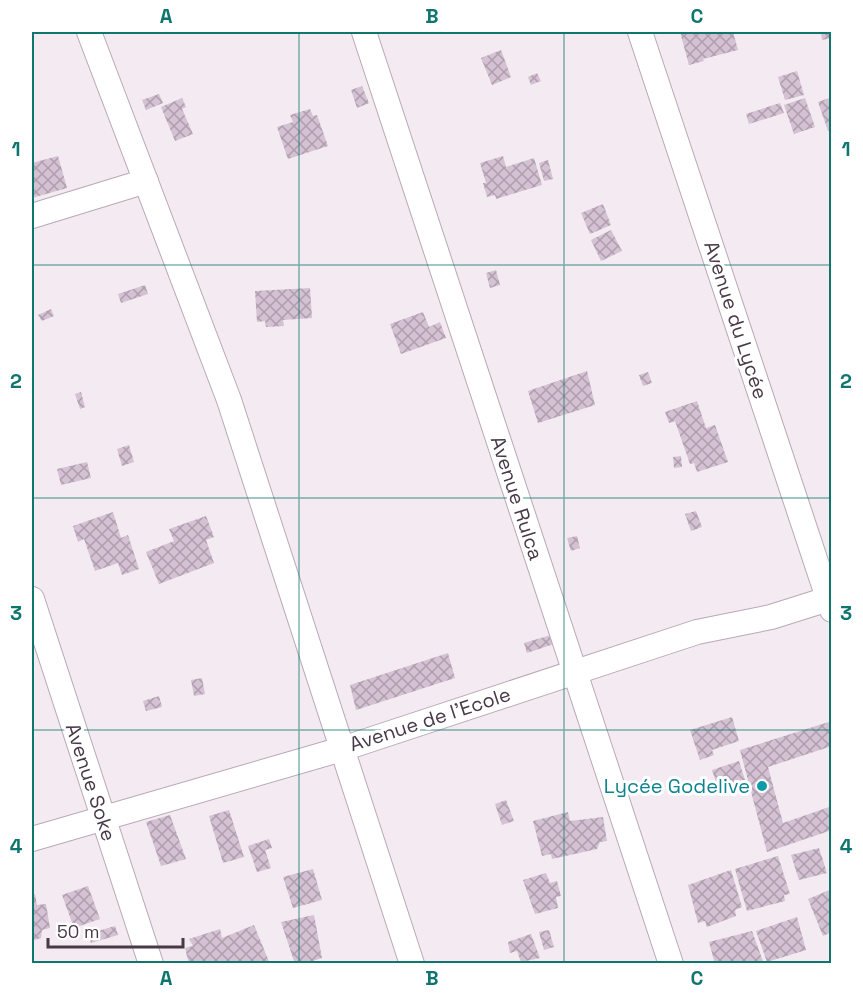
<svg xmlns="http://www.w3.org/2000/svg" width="863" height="995" font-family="'Space Grotesk',sans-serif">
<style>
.building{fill:url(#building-cross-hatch)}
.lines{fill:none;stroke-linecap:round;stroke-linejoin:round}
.minor-casing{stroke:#b9a8b7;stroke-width:26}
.minor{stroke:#fff;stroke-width:24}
.grid{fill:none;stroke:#0f766e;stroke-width:1.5;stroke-opacity:0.55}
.culture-dot{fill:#0f9aa8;stroke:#fff;stroke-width:2}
.labels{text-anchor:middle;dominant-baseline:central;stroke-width:6;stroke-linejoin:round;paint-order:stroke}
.street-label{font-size:20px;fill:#473947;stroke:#fff}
.culture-label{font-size:20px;fill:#0d838f;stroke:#fff;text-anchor:end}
.neatline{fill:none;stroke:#0f766e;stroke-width:2}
.grid-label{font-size:20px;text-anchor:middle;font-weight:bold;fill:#0f766e}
</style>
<defs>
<pattern id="building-cross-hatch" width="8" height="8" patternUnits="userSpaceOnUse" patternTransform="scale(1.5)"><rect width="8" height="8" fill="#d4c1d3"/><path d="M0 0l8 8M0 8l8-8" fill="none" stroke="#ae9ead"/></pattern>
</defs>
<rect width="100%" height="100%" fill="#f4ebf2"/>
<g class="building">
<polygon points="680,32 733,32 738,50 703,59 704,61 689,65"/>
<polygon points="821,32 832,32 832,38 822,40"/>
<polygon points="501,50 511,77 492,85 481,58"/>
<polygon points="797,71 804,95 785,100 778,77"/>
<polygon points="537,73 541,81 531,85 528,77"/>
<polygon points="362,86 369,103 357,108 351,90"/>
<polygon points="159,94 163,103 146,110 142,100"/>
<polygon points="832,97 832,130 828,131 818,102"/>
<polygon points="182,98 186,107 182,109 193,134 175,141 161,107"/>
<polygon points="805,98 815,127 794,134 784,105"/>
<polygon points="780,103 784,113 749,124 746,114"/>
<polygon points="310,109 313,116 317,115 328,146 288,159 277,127 293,122 290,115"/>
<polygon points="58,156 67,188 32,198 32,163"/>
<polygon points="503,156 506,167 534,158 542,185 496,199 495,195 487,197 483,183 486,183 480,163"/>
<polygon points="548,160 553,179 544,181 539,163"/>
<polygon points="603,204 611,225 590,234 581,213"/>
<polygon points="611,230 622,251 601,261 591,240"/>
<polygon points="496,270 500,285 490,288 486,273"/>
<polygon points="145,285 148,294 121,303 118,294"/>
<polygon points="310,288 312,318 283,320 284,326 266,327 265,321 257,322 255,291"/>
<polygon points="51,309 54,316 42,321 38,315"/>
<polygon points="423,312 429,327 440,322 446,338 401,354 390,324"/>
<polygon points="587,371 595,405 538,423 528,391"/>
<polygon points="648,372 652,383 643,386 639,375"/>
<polygon points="81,392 85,407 80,409 75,394"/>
<polygon points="697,401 706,428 715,425 728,462 697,472 694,463 690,464 675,421 669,423 665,412"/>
<polygon points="129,445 134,462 122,466 117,449"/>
<polygon points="681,456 682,467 674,468 673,457"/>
<polygon points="87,462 91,478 61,485 57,469"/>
<polygon points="696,511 702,527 691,531 685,514"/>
<polygon points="113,512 121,538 128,535 139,569 122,575 118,563 95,571 84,539 78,542 73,526"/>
<polygon points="206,516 214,537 206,540 214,563 159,584 146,552 174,541 169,529"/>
<polygon points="577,536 580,548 571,551 567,538"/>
<polygon points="551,635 554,644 527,653 524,643"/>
<polygon points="448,653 455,678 356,710 350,685"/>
<polygon points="202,678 205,694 194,696 191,680"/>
<polygon points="159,696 162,707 146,711 143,701"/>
<polygon points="732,717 739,741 712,750 714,755 700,760 690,730"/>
<polygon points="832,721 832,746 768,767 783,823 832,806 832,830 767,852 740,750"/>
<polygon points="739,761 745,780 718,788 712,770"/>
<polygon points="506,800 514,821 502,825 495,804"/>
<polygon points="229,810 244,857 223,863 209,816"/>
<polygon points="568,812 570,821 603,817 607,841 600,842 597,849 552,859 551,854 542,856 533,821"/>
<polygon points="170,815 186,859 161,866 146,822"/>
<polygon points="269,839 272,848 265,850 271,868 257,872 248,846"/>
<polygon points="819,848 827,873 799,880 791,855"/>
<polygon points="778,856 790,894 784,895 785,901 747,911 735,869"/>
<polygon points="313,869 322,900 293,908 283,877"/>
<polygon points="731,870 742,907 735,910 736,916 707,927 705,921 698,923 688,885"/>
<polygon points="546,873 550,883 557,881 561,896 556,897 558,908 535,914 523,880"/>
<polygon points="88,886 100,919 74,928 62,895"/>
<polygon points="832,889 832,932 823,936 808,899"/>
<polygon points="35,894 37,905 46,904 50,928 42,930 41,938 32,941 32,895"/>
<polygon points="314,915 322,958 303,964 295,964 281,922"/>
<polygon points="797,917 806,950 767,962 756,931"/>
<polygon points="254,925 270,964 189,964 185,948 193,946 189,939 220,929 222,938"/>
<polygon points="115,926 118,935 91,943 88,934"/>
<polygon points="549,930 554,947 544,950 539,932"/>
<polygon points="752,931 764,964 715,964 709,942"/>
<polygon points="531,934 540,958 521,962 517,951 510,953 508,942"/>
</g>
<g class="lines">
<g class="minor-casing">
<g id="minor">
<polyline points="89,32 229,400 412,964"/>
<polyline points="364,32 671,964"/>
<polyline points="640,32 832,610"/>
<polyline points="32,216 146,181"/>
<polyline points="32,599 151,964"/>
<polyline points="32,839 342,749 697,632 771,617 828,599"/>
</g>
</g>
<use href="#minor" class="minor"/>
</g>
<path class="grid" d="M 299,32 L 299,964M 564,32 L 564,964M 32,265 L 832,265M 32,498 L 832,498M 32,730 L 832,730"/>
<circle class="culture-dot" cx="762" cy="786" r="6"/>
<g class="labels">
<g class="street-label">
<text transform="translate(736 320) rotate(72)">Avenue du Lycée</text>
<text transform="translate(517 498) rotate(72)">Avenue Rulca</text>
<text transform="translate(430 719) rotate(-18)">Avenue de l'Ecole</text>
<text transform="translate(91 782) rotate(72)">Avenue Soke</text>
</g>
<g class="culture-label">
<text x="750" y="786">Lycée Godelive</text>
</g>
</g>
<rect width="863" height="995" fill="none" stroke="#ffffff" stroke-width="66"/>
<path d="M48 938v9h135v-9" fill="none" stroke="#473947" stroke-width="3"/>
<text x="57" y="938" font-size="18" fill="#473947" stroke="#ffffff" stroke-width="4.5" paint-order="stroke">50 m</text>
<rect x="33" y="33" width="797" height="929" class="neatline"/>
<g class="grid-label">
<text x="166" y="23">A</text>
<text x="432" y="23">B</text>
<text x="697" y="23">C</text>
<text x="16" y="156">1</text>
<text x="846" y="156">1</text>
<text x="16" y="388">2</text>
<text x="846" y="388">2</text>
<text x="16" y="620">3</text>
<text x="846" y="620">3</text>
<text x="16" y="853">4</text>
<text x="846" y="853">4</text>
<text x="166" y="985">A</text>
<text x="432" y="985">B</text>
<text x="697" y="985">C</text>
</g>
</svg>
